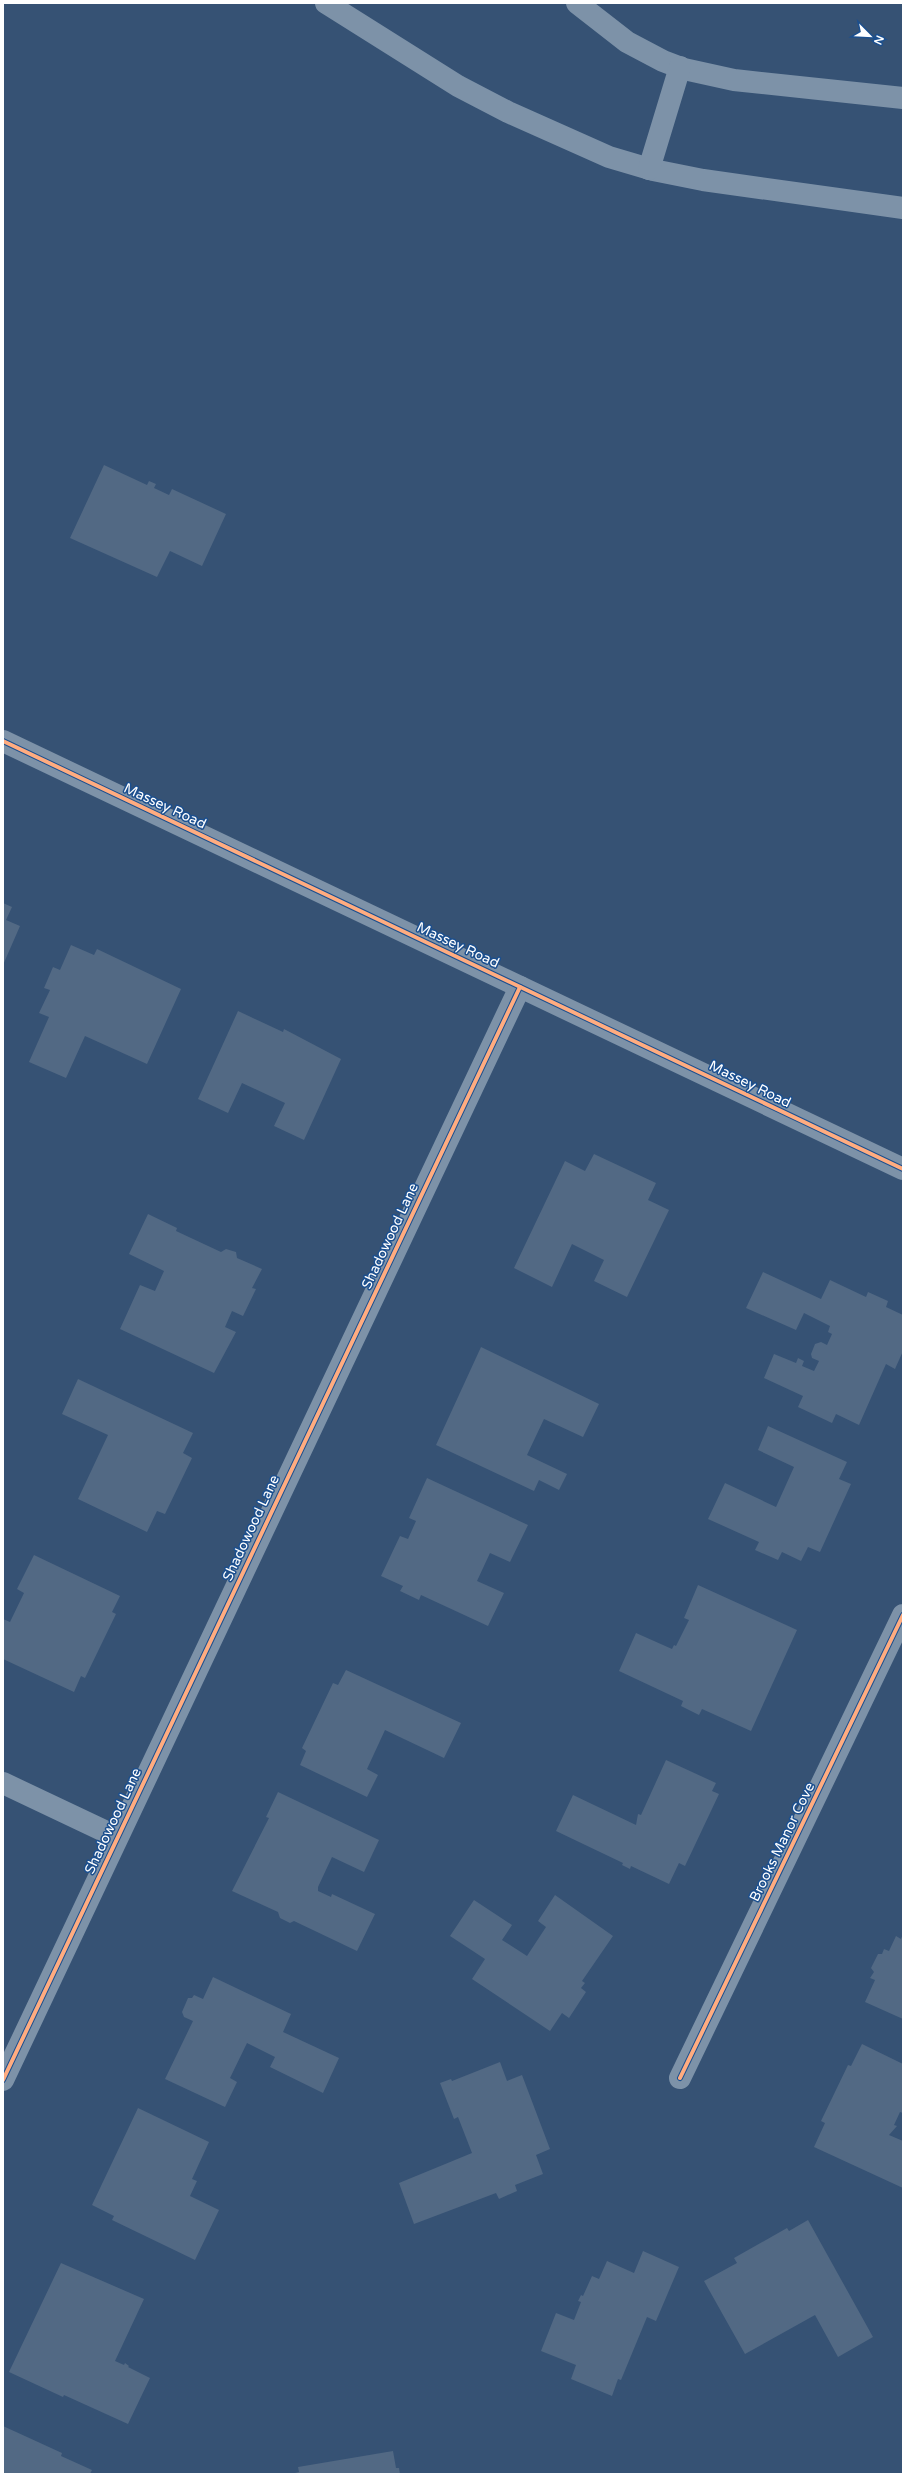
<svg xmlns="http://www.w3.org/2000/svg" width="906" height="2477" font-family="'Varela Round',sans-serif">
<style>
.building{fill:#526984}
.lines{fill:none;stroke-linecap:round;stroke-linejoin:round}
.minor{stroke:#7d92a8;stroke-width:22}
.cycleway-casing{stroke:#1b4f8f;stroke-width:6}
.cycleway{stroke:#ffac80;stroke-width:4}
.labels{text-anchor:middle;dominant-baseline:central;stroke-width:3;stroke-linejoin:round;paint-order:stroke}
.street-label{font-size:14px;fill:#fff;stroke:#1b4f8f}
</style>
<rect width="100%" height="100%" fill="#365274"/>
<g class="building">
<polygon points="104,465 147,485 149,481 156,484 154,488 169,495 172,489 226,514 202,566 170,551 157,577 70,538"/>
<polygon points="3,903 12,907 6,920 20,926 3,965"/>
<polygon points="71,945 94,955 97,949 181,989 147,1064 85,1036 66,1078 29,1062 49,1017 39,1013 50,990 44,988 53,967 60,970"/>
<polygon points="238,1011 283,1032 284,1029 341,1059 304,1140 274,1126 285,1103 242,1083 228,1113 198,1099"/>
<polygon points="594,1154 656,1183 648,1200 669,1210 627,1297 594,1281 604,1260 572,1244 552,1287 514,1268 565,1161 585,1171"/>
<polygon points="148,1214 177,1228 176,1231 221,1252 226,1249 236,1252 237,1258 262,1269 252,1288 256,1289 243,1316 232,1311 225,1327 236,1332 214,1373 120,1329 140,1285 155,1291 164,1271 129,1254"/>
<polygon points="763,1272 821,1299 830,1280 866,1297 868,1292 888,1301 886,1307 903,1315 903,1351 895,1369 886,1364 859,1425 836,1414 832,1423 798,1407 803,1396 764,1378 774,1354 796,1363 798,1358 804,1361 802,1366 814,1371 819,1361 812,1358 811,1354 815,1344 821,1342 827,1345 832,1334 828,1332 830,1326 804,1313 796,1330 746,1308"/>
<polygon points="481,1347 599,1404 583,1437 544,1419 527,1455 567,1474 559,1490 539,1480 534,1491 436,1445"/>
<polygon points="78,1379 193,1433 183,1453 192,1458 165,1514 157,1511 147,1532 78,1499 108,1435 62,1414"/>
<polygon points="768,1426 847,1462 839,1479 851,1484 820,1552 808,1547 801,1561 782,1552 778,1560 755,1550 759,1542 708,1519 725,1483 776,1507 794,1467 758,1450"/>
<polygon points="427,1478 528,1525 510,1562 490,1553 477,1581 504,1593 488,1626 421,1595 419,1600 400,1591 403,1586 381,1576 400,1536 408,1539 416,1521 409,1518"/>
<polygon points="34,1555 120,1596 112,1612 116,1614 85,1678 81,1676 74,1692 3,1659 3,1619 10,1622 24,1593 17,1589"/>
<polygon points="698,1585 797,1630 751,1731 702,1709 699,1715 681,1706 683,1701 619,1671 636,1633 672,1649 674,1645 676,1646 689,1620 684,1618"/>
<polygon points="346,1670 461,1723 444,1758 385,1730 367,1769 378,1775 367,1797 300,1765 306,1751 302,1748 333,1683 338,1685"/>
<polygon points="666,1760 716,1783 712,1791 719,1794 685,1866 679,1863 669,1884 631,1866 630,1869 622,1865 623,1863 556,1831 573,1795 636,1825 638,1814 641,1815"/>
<polygon points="278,1792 379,1840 364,1872 332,1857 318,1887 318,1891 331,1897 332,1894 375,1914 357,1951 294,1921 290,1923 280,1918 278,1912 232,1891 269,1818 266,1817"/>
<polygon points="555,1895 613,1936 582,1981 585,1983 581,1988 586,1992 569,2018 562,2013 550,2031 472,1979 485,1959 450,1936 474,1900 512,1925 502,1940 527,1956 546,1927 538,1921"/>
<polygon points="903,1934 903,2019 865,2002 875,1980 870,1978 874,1972 871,1968 878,1954 882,1954 884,1949 889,1951 896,1936 901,1939"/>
<polygon points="213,1977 291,2014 283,2032 339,2058 323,2093 270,2067 275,2057 247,2043 230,2078 237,2082 225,2107 165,2079 193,2021 184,2017 182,2012 188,1998 192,1998 194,1995 203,1999"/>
<polygon points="862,2044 903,2064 903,2113 900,2112 894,2125 897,2126 889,2135 903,2141 903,2188 814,2147 825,2123 821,2121 848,2065 851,2066"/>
<polygon points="500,2062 507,2081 522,2075 550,2149 536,2155 543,2174 515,2185 517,2191 499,2199 496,2193 414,2224 399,2183 472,2153 458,2117 454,2119 440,2083 451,2079 452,2081"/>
<polygon points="138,2108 209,2142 192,2179 197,2181 190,2196 219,2210 195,2260 112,2220 114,2216 92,2205"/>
<polygon points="808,2220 873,2337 838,2357 815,2315 745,2354 704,2281 737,2263 734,2258 787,2228 789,2231"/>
<polygon points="643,2251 679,2267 656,2321 647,2317 621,2380 618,2379 612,2396 571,2379 576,2365 541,2351 556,2313 574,2320 581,2302 578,2301 581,2295 583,2296 592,2276 599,2279 607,2261 634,2273"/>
<polygon points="61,2263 144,2299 115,2361 124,2365 125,2363 129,2366 128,2367 150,2378 128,2424 64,2395 63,2397 9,2372"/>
<polygon points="3,2426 62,2453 61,2456 92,2470 90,2474 3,2474"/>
<polygon points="393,2451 396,2468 399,2468 400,2474 291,2474 299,2472 298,2467"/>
</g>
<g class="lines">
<g class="minor">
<polyline points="326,3 458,86 508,112 609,157 653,170 703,180 903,208"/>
<polyline points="577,3 627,42 663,61 684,69 734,80 903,98"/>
<polyline points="649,169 680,67"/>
<polyline points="3,741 903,1169"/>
<polyline points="3,1783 117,1837"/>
<polyline points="680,2078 903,1615"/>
<polyline points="3,2080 520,987"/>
</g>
<g class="cycleway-casing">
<g id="cycleway">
<polyline points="3,741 903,1169"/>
<polyline points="680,2078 903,1615"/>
<polyline points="3,2080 520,987"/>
</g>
</g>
<use href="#cycleway" class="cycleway"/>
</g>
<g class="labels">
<g class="street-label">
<text transform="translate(165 806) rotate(25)">Massey Road</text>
<text transform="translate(458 945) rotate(25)">Massey Road</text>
<text transform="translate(750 1084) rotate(26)">Massey Road</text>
<text transform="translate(390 1236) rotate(-65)">Shadowood Lane</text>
<text transform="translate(251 1528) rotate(-65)">Shadowood Lane</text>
<text transform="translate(113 1821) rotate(-65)">Shadowood Lane</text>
<text transform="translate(782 1842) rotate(-64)">Brooks Manor Cove</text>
</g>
</g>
<rect width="906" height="2477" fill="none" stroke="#ffffff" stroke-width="8"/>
<g transform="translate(870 36) rotate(114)" stroke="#1b4f8f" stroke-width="3" paint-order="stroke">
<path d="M0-3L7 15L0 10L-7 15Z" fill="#ffffff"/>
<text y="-6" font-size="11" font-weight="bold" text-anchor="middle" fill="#ffffff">N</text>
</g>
</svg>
